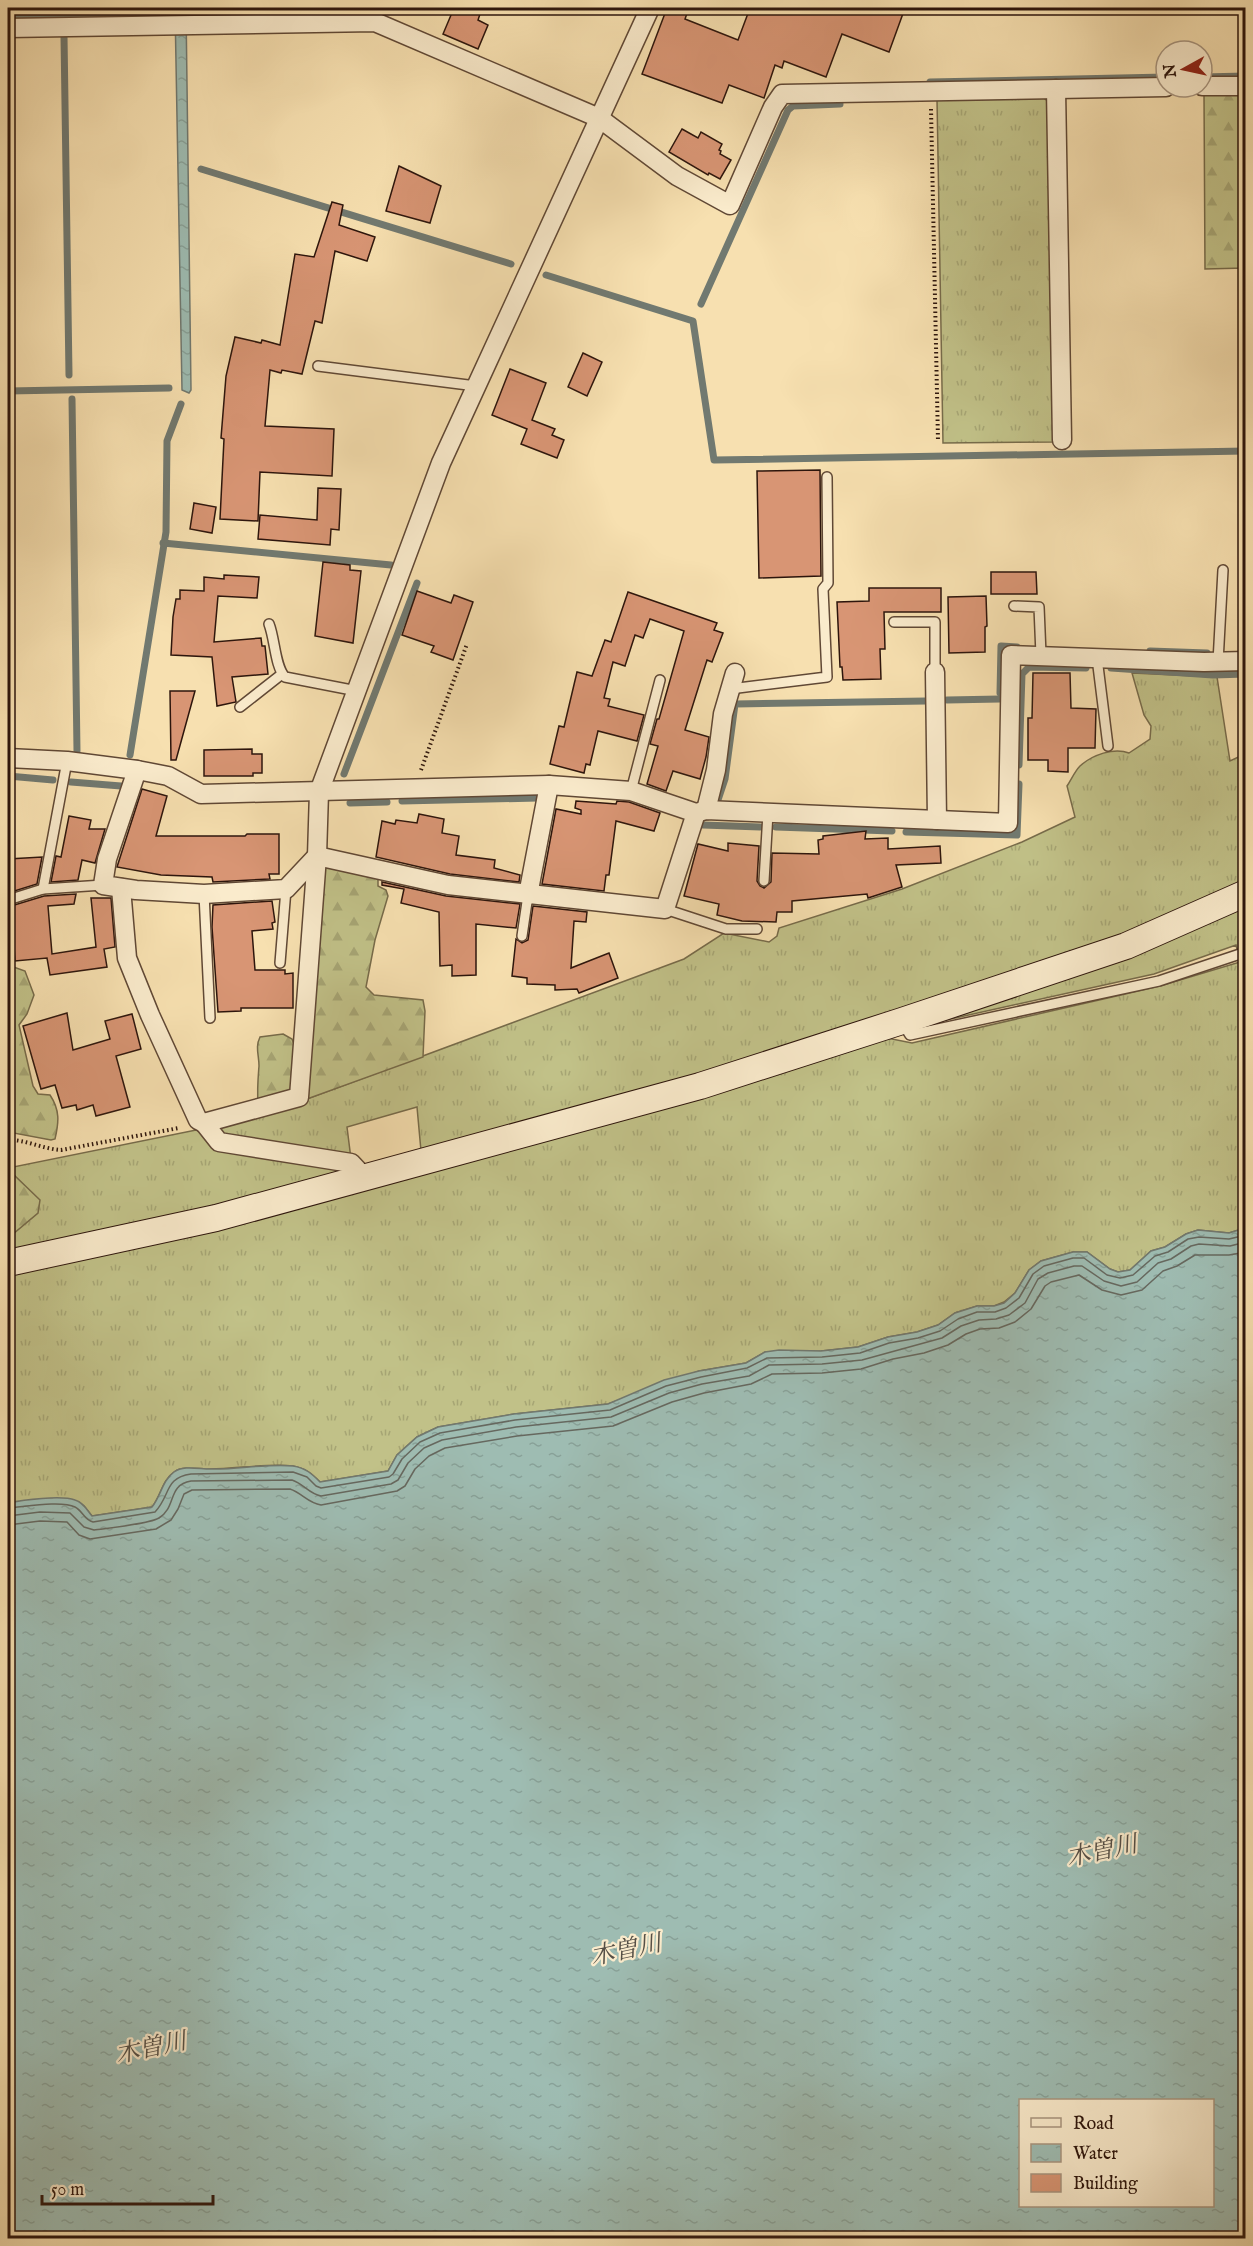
<svg xmlns="http://www.w3.org/2000/svg" width="1253" height="2246" font-family="'IM FELL English','Noto Serif JP',serif">
<style>
.grass{fill:url(#grass-tufts);stroke:#776b4a;stroke-width:1.5}
.forest{fill:url(#forest-firs);stroke:#776b4a;stroke-width:1.5}
.water{fill:url(#water-ripples);stroke:#717970;stroke-width:1.5;fill-rule:evenodd}
.lines{fill:none;stroke-linecap:round;stroke-linejoin:round}
.shore{stroke:#66685f;stroke-width:1.5}
.stream{stroke:#717970;stroke-width:7}
.building{fill:#d89574;stroke:#2d150c;stroke-width:1.5}
.lane-casing{stroke:#604835;stroke-width:12}
.street-casing{stroke:#604835;stroke-width:21}
.secondary-casing{stroke:#2d150c;stroke-width:28}
.path{stroke:#2d150c;stroke-width:4;stroke-dasharray:1.5 3;stroke-linecap:butt}
.lane{stroke:#faebcc;stroke-width:9}
.street{stroke:#faebcc;stroke-width:18}
.secondary{stroke:#faebcc;stroke-width:26}
.labels{text-anchor:middle;dominant-baseline:central;stroke-width:4.5;stroke-linejoin:round;paint-order:stroke}
.water-label{font-size:24px;font-style:italic;fill:#554f46;stroke:#faebcc}
</style>
<defs>
<pattern id="grass-tufts" width="24" height="20" patternUnits="userSpaceOnUse" patternTransform="scale(1.5)"><rect width="24" height="20" fill="#c1c188"/><path d="M3 7l-1-3M5 7V3M7 7l1-3M15 17l-1-3M17 17v-4M19 17l1-3" fill="none" stroke="#a6a574"/></pattern>
<pattern id="forest-firs" width="22" height="20" patternUnits="userSpaceOnUse" patternTransform="scale(1.5)"><rect width="22" height="20" fill="#c1c188"/><path d="M5 1l3.5 6h-7zM16 11l3.5 6h-7z" fill="#a6a574"/></pattern>
<pattern id="water-ripples" width="26" height="14" patternUnits="userSpaceOnUse" patternTransform="scale(1.5)"><rect width="26" height="14" fill="#9ebcb2"/><path d="M2 4q2-2 4 0t4 0M15 11q2-2 4 0t4 0" fill="none" stroke="#88a198"/></pattern>
</defs>
<rect width="100%" height="100%" fill="#f7e0b0"/>
<filter id="stains"><feTurbulence type="fractalNoise" baseFrequency=".00333" numOctaves="4"/><feColorMatrix values="0 0 0 0 .2 0 0 0 0 .09 0 0 0 0 .02 0 0 0 .5 -.17"/></filter>
<radialGradient id="worn" r=".72"><stop offset=".6" stop-color="#630" stop-opacity="0"/><stop offset="1" stop-color="#630" stop-opacity=".3"/></radialGradient>
<g class="grass">
<polygon points="1042,97 1049,102 1053,442 943,443 937,99"/>
<path d="M 1132,673 L 1217,677 L 1230,761 L 1245,754 L 1245,880 L 1134,930 L 705,1074 L 421,1151 L 417,1107 L 347,1127 L 351,1159 L 224,1138 L 219,1132 L 221,1125 L 307,1099 L 684,959 L 724,933 L 769,942 L 777,936 L 779,928 L 902,889 L 1022,842 L 1075,817 L 1067,786 C 1071,780 1075,771 1080,766 C 1092,755 1114,747 1129,753 L 1150,739 L 1151,726 L 1144,715 Z"/>
<path d="M 1245,903 L 1245,1228 L 1229,1233 L 1198,1230 L 1186,1234 L 1165,1247 L 1151,1251 L 1130,1270 L 1118,1272 L 1110,1269 L 1087,1252 L 1073,1252 L 1041,1261 L 1029,1270 L 1015,1293 L 1004,1302 L 994,1306 L 977,1306 L 955,1313 L 938,1325 L 917,1332 L 888,1337 L 858,1347 L 821,1351 L 765,1352 L 746,1363 L 699,1371 L 608,1404 L 514,1414 L 438,1427 L 417,1437 L 397,1455 L 388,1471 L 320,1482 C 312,1474 305,1468 293,1466 C 268,1463 236,1469 210,1469 C 199,1469 183,1465 174,1472 C 162,1480 161,1496 152,1507 L 92,1516 L 84,1506 L 8,1503 L 8,1273 L 887,1038 L 912,1043 L 1160,986 L 1240,962 L 1236,945 L 1154,974 L 928,1024 Z"/>
<polygon points="201,1129 348,1168 350,1173 174,1218 8,1254 8,1235 13,1234 15,1176 8,1174 8,1168"/>
</g>
<g class="forest">
<polygon points="1245,93 1245,268 1205,269 1204,94"/>
<polygon points="322,865 378,876 378,886 386,890 388,896 375,940 366,987 374,995 423,1000 425,1011 423,1057 307,1099"/>
<path d="M 8,965 L 25,971 L 34,995 L 27,1014 L 19,1025 L 33,1086 L 38,1094 L 50,1095 C 60,1110 59,1122 55,1139 L 51,1140 L 8,1132 Z"/>
<path d="M 283,1034 L 292,1039 L 296,1049 L 293,1093 L 258,1102 C 257,1089 258,1079 259,1066 C 259,1055 255,1047 260,1037 Z"/>
<polygon points="8,1174 15,1176 40,1200 38,1213 13,1234 8,1235"/>
</g>
<g class="water">
<polygon points="175,8 186,8 191,390 189,393 182,390"/>
<path d="M 1245,1228 L 1245,2238 L 8,2238 L 8,1503 C 23,1500 61,1495 75,1500 C 83,1502 87,1510 92,1516 L 152,1507 C 161,1496 162,1481 174,1472 C 183,1465 199,1469 210,1469 C 235,1470 269,1463 293,1466 C 306,1468 312,1474 320,1482 L 388,1471 L 397,1455 L 417,1437 L 438,1427 L 514,1414 L 608,1404 L 664,1380 L 699,1371 L 746,1363 L 765,1352 L 779,1350 L 821,1351 L 858,1347 L 888,1337 L 917,1332 L 938,1325 L 955,1313 L 977,1306 L 994,1306 L 1004,1303 L 1015,1293 L 1029,1270 L 1041,1261 L 1073,1252 L 1087,1252 L 1110,1269 L 1118,1272 L 1130,1270 L 1151,1251 L 1165,1247 L 1186,1234 L 1198,1230 L 1229,1233 ZM 1020,2100 L 1212,2100 L 1212,2206 L 1020,2206 Z"/>
</g>
<g class="lines">
<g class="shore">
<path d="M 8,1508 C 24,1507 61,1500 75,1507 C 83,1511 84,1520 93,1522 L 155,1512 C 171,1495 164,1478 191,1474 L 293,1472 L 307,1477 L 316,1486 L 321,1488 L 389,1477 L 393,1474 L 402,1459 L 420,1442 L 440,1433 L 515,1420 L 610,1410 L 666,1386 L 701,1377 L 747,1368 L 767,1358 L 822,1357 L 860,1353 L 889,1343 L 918,1338 L 940,1331 L 958,1319 L 977,1312 L 995,1312 L 1006,1308 L 1019,1298 L 1033,1274 L 1044,1266 L 1073,1258 L 1084,1258 L 1107,1275 L 1120,1278 L 1133,1275 L 1155,1256 L 1168,1252 L 1188,1239 L 1199,1237 L 1229,1239 L 1246,1235"/>
<path d="M 8,1516 L 40,1512 L 70,1513 L 84,1527 L 94,1530 C 108,1528 149,1524 159,1518 C 177,1507 167,1485 191,1481 L 292,1480 C 304,1484 309,1494 321,1496 L 391,1484 L 398,1480 L 408,1463 L 424,1448 L 442,1440 L 516,1427 L 611,1417 L 669,1393 L 702,1384 L 749,1376 L 769,1365 L 822,1364 L 862,1360 L 942,1338 L 961,1326 L 979,1320 L 996,1319 L 1009,1315 L 1025,1303 L 1038,1279 L 1048,1273 L 1074,1266 L 1082,1266 L 1104,1281 L 1121,1286 L 1137,1282 L 1158,1263 L 1171,1259 L 1191,1246 L 1199,1244 L 1230,1246 L 1246,1242"/>
<path d="M 8,1525 L 40,1521 L 67,1522 L 79,1535 L 90,1539 L 156,1529 L 171,1520 L 178,1509 L 184,1494 L 192,1490 L 290,1489 C 302,1493 308,1503 321,1505 L 397,1491 L 405,1486 L 415,1469 L 429,1456 L 445,1448 L 517,1436 L 613,1426 L 672,1402 L 704,1393 L 751,1384 L 772,1374 L 822,1373 L 861,1369 L 893,1359 L 924,1353 L 948,1345 L 966,1334 L 980,1329 L 999,1328 L 1015,1322 L 1031,1309 L 1045,1286 L 1051,1282 L 1079,1275 L 1102,1290 L 1121,1295 L 1142,1290 L 1163,1271 L 1177,1266 L 1195,1255 L 1229,1255 L 1246,1252"/>
</g>
<g class="stream">
<polyline points="8,17 161,15"/>
<polyline points="64,36 69,375"/>
<polyline points="1202,77 1246,76"/>
<polyline points="930,82 1166,77"/>
<polyline points="201,169 511,264"/>
<polyline points="546,275 693,321 714,460 1246,451"/>
<polyline points="701,304 788,110 793,106 840,104"/>
<polyline points="8,391 169,388"/>
<polyline points="72,399 77,751"/>
<polyline points="163,543 391,565"/>
<polyline points="1150,651 1207,653"/>
<polyline points="1111,668 1213,675 1246,674"/>
<polyline points="1000,693 1001,646 1017,647"/>
<polyline points="947,700 1000,699"/>
<polyline points="130,755 166,532 167,441 181,404"/>
<polyline points="1019,765 1022,674 1029,667 1086,668"/>
<polyline points="344,774 417,583"/>
<polyline points="8,776 53,780"/>
<polyline points="71,782 121,786"/>
<polyline points="718,800 725,779 735,704 926,701"/>
<polyline points="402,801 538,798"/>
<polyline points="350,803 387,802"/>
<polyline points="703,825 760,827"/>
<polyline points="776,827 892,831"/>
<polyline points="906,832 1017,835 1019,784"/>
</g>
</g>
<g class="building">
<polygon points="454,8 482,8 478,20 488,25 478,49 443,34"/>
<polygon points="667,8 689,8 685,19 738,40 750,8 905,8 889,52 842,34 826,77 784,61 782,68 775,65 764,98 729,85 722,103 642,74"/>
<polygon points="682,129 698,138 701,132 722,144 719,150 721,151 720,154 731,160 720,179 709,173 708,175 669,152"/>
<polygon points="399,166 441,186 430,223 386,211"/>
<polygon points="332,202 343,205 339,225 375,237 367,261 335,251 322,323 315,321 302,374 282,370 281,373 270,370 265,426 334,429 332,476 260,472 258,521 220,519 224,439 221,438 226,376 235,337 261,343 262,340 280,345 295,254 314,257"/>
<polygon points="583,353 602,362 587,396 568,387"/>
<polygon points="510,369 546,383 532,420 555,429 552,435 564,440 557,458 521,444 527,429 492,415"/>
<polygon points="820,470 821,576 759,578 757,471"/>
<polygon points="318,488 341,489 339,530 331,529 330,545 258,539 260,515 317,520"/>
<polygon points="194,503 216,507 212,533 190,529"/>
<polygon points="323,562 350,565 350,570 361,571 353,643 315,636"/>
<polygon points="991,572 1036,572 1037,594 991,594"/>
<polygon points="224,575 259,577 257,598 218,596 214,642 261,638 262,646 265,646 268,674 232,677 236,702 217,706 212,657 171,655 173,617 176,599 180,599 180,590 204,591 204,577 224,579"/>
<polygon points="869,588 941,588 941,612 884,612 885,649 880,649 881,679 843,680 842,667 840,667 837,602 869,601"/>
<polygon points="417,591 451,603 454,595 473,602 453,660 431,652 434,646 402,635"/>
<polygon points="628,592 717,623 714,630 723,633 712,662 707,660 685,730 709,737 706,757 700,779 673,771 666,791 647,784 658,746 650,744 657,719 659,719 684,631 650,619 643,638 635,635 625,666 613,662 604,698 610,699 608,706 644,715 637,741 598,731 590,765 586,764 584,773 550,764 559,726 564,727 577,672 592,676 605,640 611,642"/>
<polygon points="986,596 987,626 985,627 985,652 949,653 948,597"/>
<polygon points="1033,673 1070,673 1071,708 1096,709 1095,748 1068,748 1068,772 1048,771 1048,760 1028,760 1028,718 1032,718"/>
<polygon points="170,691 195,691 176,760 171,760"/>
<polygon points="252,749 252,754 262,754 262,773 253,773 253,776 204,776 204,750"/>
<polygon points="142,789 167,796 156,836 245,836 247,834 279,834 279,874 269,874 270,879 213,882 212,877 161,875 117,867"/>
<polygon points="576,801 616,804 617,801 629,802 660,813 654,831 616,821 609,875 606,875 604,891 542,884 556,809 581,814 581,810 575,808"/>
<polygon points="419,814 444,819 442,833 459,836 456,855 495,860 494,868 520,875 519,882 450,874 376,857 382,821 395,824 396,820 417,823"/>
<polygon points="69,816 91,820 89,829 105,829 95,863 82,860 78,880 51,882 56,856 61,857"/>
<polygon points="866,831 865,839 888,838 888,849 940,846 941,863 896,865 902,887 868,898 867,894 792,901 792,912 777,912 776,922 742,921 717,915 719,904 684,896 698,844 728,851 728,843 759,846 757,881 760,886 764,888 771,882 772,853 819,854 818,840 823,839 823,836"/>
<polygon points="42,857 37,884 8,893 8,859"/>
<polygon points="382,882 446,896 520,904 516,928 476,924 476,975 452,976 452,965 440,966 439,912 401,903 404,889 382,885"/>
<polygon points="76,894 74,904 48,906 52,954 96,947 91,898 111,898 115,947 104,949 107,967 50,975 47,958 15,961 11,906 44,896"/>
<polygon points="272,901 275,922 272,923 273,929 252,931 255,970 285,970 285,974 293,973 293,1008 241,1008 241,1011 218,1012 212,927 213,905"/>
<polygon points="533,906 587,912 586,922 574,921 571,968 609,953 618,978 579,993 577,989 555,990 555,985 527,984 527,978 512,976 516,939 522,943 528,940"/>
<polygon points="67,1013 73,1050 110,1039 105,1021 132,1014 141,1049 116,1056 130,1107 96,1116 93,1105 77,1110 76,1105 62,1108 55,1085 41,1089 23,1026"/>
</g>
<g class="lines">
<g class="lane-casing">
<g id="lane">
<polyline points="318,366 476,386"/>
<polyline points="1014,606 1039,607 1041,655"/>
<polyline points="894,622 935,622 935,672"/>
<path d="M 269,624 C 275,639 275,667 285,677 L 357,691"/>
<polyline points="1097,658 1108,746"/>
<polyline points="1218,662 1223,570"/>
<polyline points="730,689 827,677 823,589 828,583 827,477"/>
<polyline points="240,707 282,674"/>
<polyline points="631,791 660,680"/>
<polyline points="764,881 768,813"/>
<polyline points="43,889 67,761"/>
<polyline points="204,894 210,1018"/>
<polyline points="8,900 43,889 103,885"/>
<polyline points="665,909 726,929 757,929"/>
<polyline points="522,936 528,895"/>
<polyline points="280,963 286,889"/>
<polyline points="903,1024 910,1035 1159,981 1246,952"/>
</g>
</g>
<g class="street-casing">
<g id="street">
<polyline points="8,28 375,22 599,118 677,176 730,205 773,107 782,94 1166,87"/>
<polyline points="1202,86 1246,86"/>
<polyline points="1056,89 1062,440"/>
<polyline points="935,672 937,820"/>
<polyline points="8,758 67,761 137,770 168,776 201,794 549,785 631,791 696,813 706,810 1008,823 1011,655 1204,662 1246,661"/>
<polyline points="137,770 107,859 103,885 136,890 204,894 286,889 317,856 448,885 665,909 696,813"/>
<polyline points="706,810 716,770 723,714 735,673"/>
<polyline points="121,888 127,958 150,1015 198,1120 204,1123"/>
<polyline points="528,895 549,785"/>
<polyline points="365,1178 351,1163 219,1142 204,1123 299,1097 317,856 319,792 441,463 650,8"/>
</g>
</g>
<g class="secondary-casing">
<polyline id="secondary" points="8,1263 216,1218 700,1086 902,1021 1126,946 1246,893"/>
</g>
<g class="path">
<polyline points="931,109 938,441"/>
<polyline points="421,770 467,644"/>
<path d="M 8,1140 C 24,1139 43,1149 61,1150 L 179,1128"/>
</g>
<use href="#lane" class="lane"/>
<use href="#street" class="street"/>
<use href="#secondary" class="secondary"/>
</g>
<g class="labels">
<g class="water-label">
<text transform="translate(1102 1852) rotate(-12)">木曽川</text>
<text transform="translate(626 1951) rotate(-12)">木曽川</text>
<text transform="translate(151 2049) rotate(-12)">木曽川</text>
</g>
</g>
<rect width="1253" height="2246" fill="none" stroke="#f7e0b0" stroke-width="30"/>
<rect x="9" y="9" width="1235" height="2228" fill="none" stroke="#2d150c" stroke-width="3"/>
<rect x="15" y="15" width="1223" height="2216" fill="none" stroke="#2d150c" stroke-width="1.5"/>
<rect x="1019" y="2099" width="195" height="108" fill="#faebcc" stroke="#a8957f" stroke-width="1.5"/>
<rect x="1031" y="2118" width="30" height="9" fill="#faebcc" stroke="#a8957f" stroke-width="1.5"/>
<text x="1073" y="2129" font-size="18" fill="#2d150c">Road</text>
<rect x="1031" y="2144" width="30" height="18" fill="url(#water-ripples)" stroke="#a8957f" stroke-width="1.5"/>
<text x="1073" y="2159" font-size="18" fill="#2d150c">Water</text>
<rect x="1031" y="2174" width="30" height="18" fill="#d89574" stroke="#a8957f" stroke-width="1.5"/>
<text x="1073" y="2189" font-size="18" fill="#2d150c">Building</text>
<g transform="translate(1184 69) rotate(262)"><circle r="28" fill="#faebcc" stroke="#a8957f" stroke-width="1.5"/>
<path d="M0-4.5L10 22L0 15L-10 22Z" fill="#8f2418"/>
<text y="-9" font-size="16" font-weight="bold" text-anchor="middle" fill="#2d150c">N</text>
</g>
<path d="M42 2195v9h171v-9" fill="none" stroke="#2d150c" stroke-width="3"/>
<text x="51" y="2195" font-size="18" fill="#2d150c" stroke="#faebcc" stroke-width="4.5" paint-order="stroke">50 m</text>
<rect width="100%" height="100%" filter="url(#stains)"/>
<rect width="100%" height="100%" fill="url(#worn)"/>
</svg>
